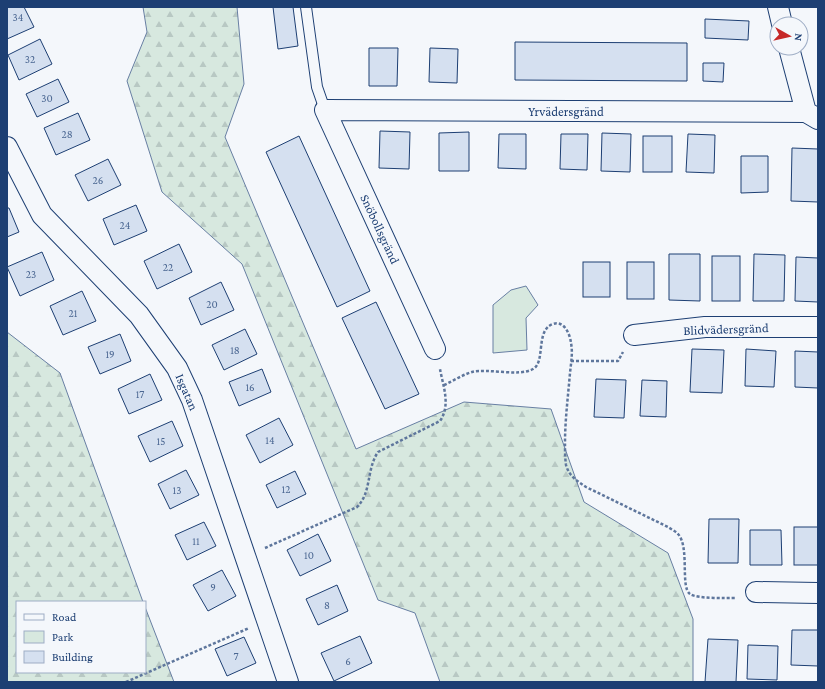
<svg xmlns="http://www.w3.org/2000/svg" width="825" height="689" font-family="'Crimson Pro',serif">
<style>
.green{fill:#d7e8df;stroke:#687fa3}
.forest{fill:url(#forest-firs);stroke:#687fa3}
.building{fill:#d5e0f0;stroke:#1d3f73}
.lines{fill:none;stroke-linecap:round;stroke-linejoin:round}
.service-casing{stroke:#1d3f73;stroke-width:12}
.minor-casing{stroke:#1d3f73;stroke-width:22}
.path{stroke:#5e769c;stroke-width:2.5;stroke-dasharray:3 2;stroke-linecap:butt}
.service{stroke:#f4f7fb;stroke-width:10}
.minor{stroke:#f4f7fb;stroke-width:20}
.labels{text-anchor:middle;dominant-baseline:central;stroke-width:3;stroke-linejoin:round;paint-order:stroke}
.number-label{font-size:11px;fill:#4b6792}
.street-label{font-size:13px;fill:#1d3f73;stroke:#f4f7fb}
</style>
<defs>
<pattern id="forest-firs" width="22" height="20" patternUnits="userSpaceOnUse"><rect width="22" height="20" fill="#d7e8df"/><path d="M5 1l3.5 6h-7zM16 11l3.5 6h-7z" fill="#b8c8c3"/></pattern>
</defs>
<rect width="100%" height="100%" fill="#f4f7fb"/>
<polygon class="green" points="526,286 538,305 526,318 527,350 493,353 493,305 511,290"/>
<g class="forest">
<polygon points="143,7 237,7 244,84 225,137 356,449 464,402 551,409 584,502 668,553 693,619 693,682 440,682 415,613 378,600 242,264 162,192 127,81 147,32"/>
<polygon points="7,332 60,373 143,602 17,602 17,672 145,672 145,607 174,682 7,682"/>
</g>
<g class="building">
<polygon points="7,7 24,7 34,27 7,39"/>
<polygon points="273,7 293,7 298,46 278,49"/>
<polygon points="705,19 749,21 748,40 705,38"/>
<polygon points="40,39 52,64 19,80 8,55"/>
<polygon points="515,42 687,43 687,81 515,80"/>
<polygon points="369,48 398,48 397,86 369,86"/>
<polygon points="430,48 458,49 457,83 429,82"/>
<polygon points="703,63 724,63 723,82 703,81"/>
<polygon points="58,79 69,102 37,117 26,94"/>
<polygon points="78,113 90,140 56,155 44,128"/>
<polygon points="380,131 410,132 409,169 379,168"/>
<polygon points="469,132 469,171 439,171 439,133"/>
<polygon points="602,133 631,134 630,172 601,171"/>
<polygon points="499,134 526,134 526,169 498,168"/>
<polygon points="561,134 588,134 587,170 560,169"/>
<polygon points="688,134 715,135 714,173 686,172"/>
<polygon points="299,136 370,291 337,307 266,152"/>
<rect x="643" y="136" width="29" height="36"/>
<polygon points="792,148 818,149 818,202 791,201"/>
<polygon points="741,156 768,156 768,192 741,193"/>
<polygon points="108,159 121,185 88,201 75,175"/>
<polygon points="136,205 147,231 114,245 103,219"/>
<polygon points="7,208 9,208 19,232 7,237"/>
<polygon points="179,244 192,272 157,289 144,261"/>
<polygon points="42,252 54,280 20,296 7,267"/>
<polygon points="669,254 700,254 700,301 669,300"/>
<polygon points="754,254 785,255 784,301 753,301"/>
<rect x="712" y="256" width="28" height="45"/>
<polygon points="796,257 818,258 818,302 795,301"/>
<rect x="583" y="262" width="27" height="35"/>
<rect x="627" y="262" width="27" height="37"/>
<polygon points="221,282 234,310 201,325 189,298"/>
<polygon points="82,291 96,321 63,335 50,306"/>
<polygon points="376,302 419,394 385,409 342,318"/>
<polygon points="245,329 257,354 224,370 212,345"/>
<polygon points="120,334 131,361 100,374 88,347"/>
<polygon points="692,349 724,350 722,393 690,392"/>
<polygon points="746,349 776,351 774,387 745,386"/>
<polygon points="795,351 818,352 818,388 795,387"/>
<polygon points="262,369 271,392 239,406 229,382"/>
<polygon points="150,374 162,400 129,414 118,389"/>
<polygon points="596,379 626,380 624,418 594,417"/>
<polygon points="642,380 667,381 666,417 640,416"/>
<polygon points="279,418 293,445 260,463 246,435"/>
<polygon points="172,421 183,446 150,462 138,436"/>
<polygon points="186,470 199,495 170,509 158,484"/>
<polygon points="295,471 306,494 277,508 266,485"/>
<polygon points="709,519 739,519 738,563 708,563"/>
<polygon points="204,522 216,546 187,560 175,535"/>
<rect x="794" y="527" width="24" height="38"/>
<polygon points="750,530 781,530 782,565 750,565"/>
<polygon points="318,534 331,561 300,576 287,550"/>
<polygon points="222,570 236,596 208,611 193,585"/>
<polygon points="337,585 348,611 318,625 306,599"/>
<polygon points="792,630 818,630 818,666 791,665"/>
<polygon points="360,636 372,663 334,681 321,653"/>
<polygon points="244,637 256,663 227,676 215,649"/>
<polygon points="708,639 738,640 736,682 705,682"/>
<polygon points="748,645 778,646 777,680 747,679"/>
</g>
<g class="lines">
<g class="service-casing">
<polyline id="service" points="306,7 317,87 325,110"/>
</g>
<g class="minor-casing">
<g id="minor">
<polyline points="778,7 782,24"/>
<polyline points="789,48 806,112 818,119"/>
<polyline points="7,147 42,215 139,315 177,368 192,400 288,682"/>
<polyline points="634,335 705,327 818,327"/>
<polyline points="435,349 325,110 806,112"/>
<polyline points="756,592 818,593"/>
</g>
</g>
<g class="path">
<polyline points="571,361 618,361 623,352"/>
<path d="M 444,385 C 453,381 462,375 472,372 C 488,368 519,377 533,369 C 546,362 535,330 553,324 C 564,320 570,334 571,343 C 573,353 571,363 570,373 C 568,397 565,420 565,443 C 565,450 565,458 566,465 C 569,476 577,481 586,487 L 668,527 C 671,529 675,531 678,534 C 690,547 680,587 690,594 C 697,599 726,598 736,598"/>
<path d="M 265,548 L 357,507 C 372,492 366,470 378,452 L 440,421 C 451,405 443,386 440,369"/>
<polyline points="126,682 249,628"/>
</g>
<use href="#service" class="service"/>
<use href="#minor" class="minor"/>
</g>
<g class="labels">
<g class="number-label">
<text x="18" y="17">34</text>
<text x="30" y="59">32</text>
<text x="47" y="98">30</text>
<text x="67" y="134">28</text>
<text x="98" y="180">26</text>
<text x="125" y="225">24</text>
<text x="168" y="267">22</text>
<text x="31" y="274">23</text>
<text x="212" y="304">20</text>
<text x="73" y="313">21</text>
<text x="235" y="350">18</text>
<text x="110" y="354">19</text>
<text x="250" y="387">16</text>
<text x="140" y="394">17</text>
<text x="270" y="440">14</text>
<text x="161" y="441">15</text>
<text x="286" y="489">12</text>
<text x="177" y="490">13</text>
<text x="196" y="541">11</text>
<text x="309" y="555">10</text>
<text x="213" y="587">9</text>
<text x="327" y="605">8</text>
<text x="236" y="656">7</text>
<text x="348" y="661">6</text>
</g>
<g class="street-label">
<text x="566" y="111">Yrvädersgränd</text>
<text transform="translate(380 229) rotate(65)">Snöbollsgränd</text>
<text transform="translate(726 329) rotate(-2)">Blidvädersgränd</text>
<text transform="translate(187 392) rotate(67)">Isgatan</text>
</g>
</g>
<rect width="825" height="689" fill="none" stroke="#1d3f73" stroke-width="16"/>
<rect x="16" y="601" width="130" height="72" fill="#f4f7fb" stroke="#9eadc5"/>
<rect x="24" y="614" width="20" height="6" fill="#f4f7fb" stroke="#9eadc5"/>
<text x="52" y="621" font-size="12" fill="#1d3f73">Road</text>
<rect x="24" y="631" width="20" height="12" fill="#d7e8df" stroke="#9eadc5"/>
<text x="52" y="641" font-size="12" fill="#1d3f73">Park</text>
<rect x="24" y="651" width="20" height="12" fill="#d5e0f0" stroke="#9eadc5"/>
<text x="52" y="661" font-size="12" fill="#1d3f73">Building</text>
<g transform="translate(789 36) rotate(98)"><circle r="19" fill="#f4f7fb" stroke="#9eadc5"/>
<path d="M0-3L7 15L0 10L-7 15Z" fill="#c62828"/>
<text y="-6" font-size="11" font-weight="bold" text-anchor="middle" fill="#1d3f73">N</text>
</g>
</svg>
